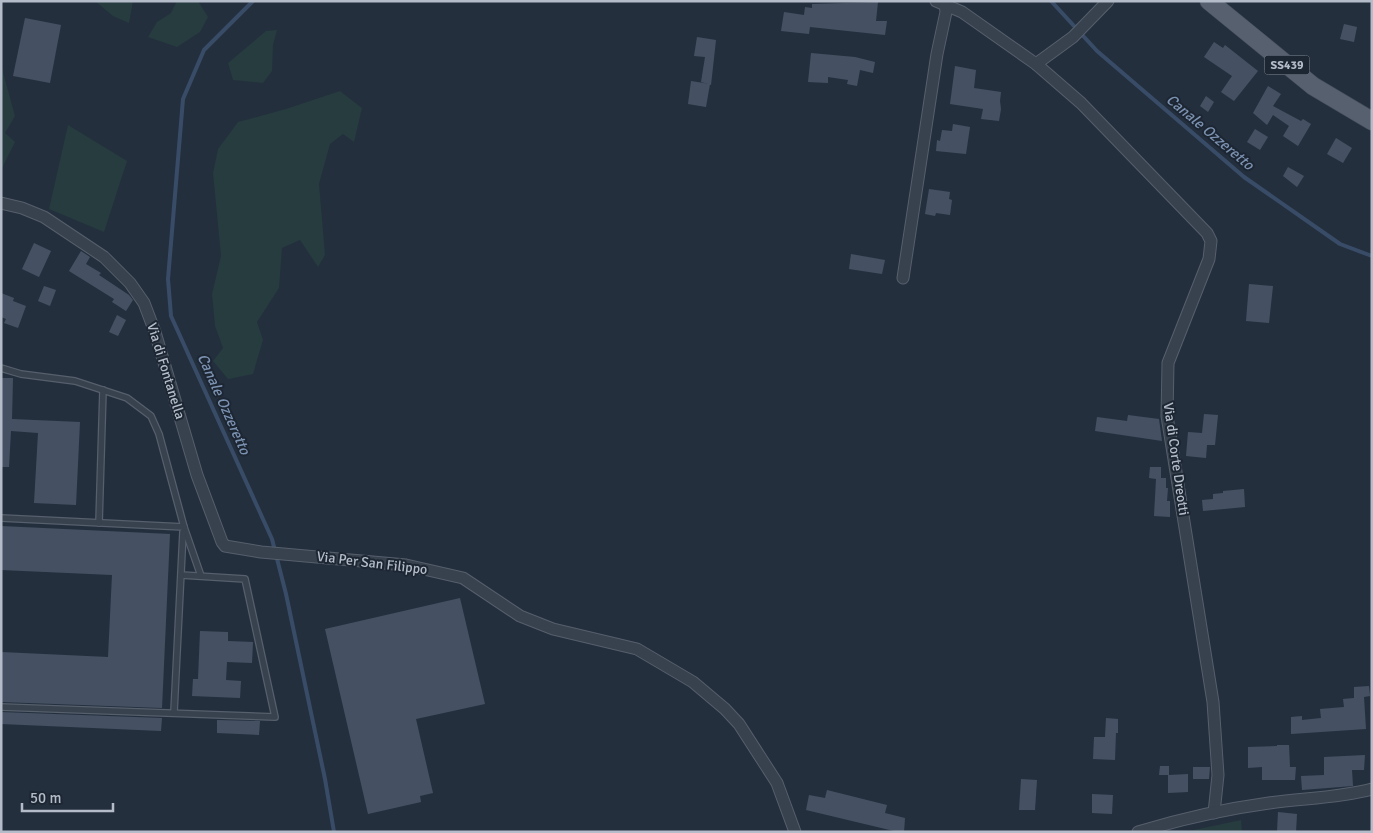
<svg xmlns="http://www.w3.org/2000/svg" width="1373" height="833" font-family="Signika,sans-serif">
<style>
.green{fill:#263c3f}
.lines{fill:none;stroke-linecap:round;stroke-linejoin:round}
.stream{stroke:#394c67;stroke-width:4}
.building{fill:#455162}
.service-casing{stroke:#565f6c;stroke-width:8}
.minor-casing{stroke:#565f6c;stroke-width:13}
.primary-casing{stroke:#414a57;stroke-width:19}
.service{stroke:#38414e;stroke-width:5.5}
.minor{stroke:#38414e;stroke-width:11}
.primary{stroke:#56606e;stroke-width:18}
.labels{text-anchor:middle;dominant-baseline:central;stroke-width:4;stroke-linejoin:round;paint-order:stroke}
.shield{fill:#1d2633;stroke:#878f9c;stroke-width:1}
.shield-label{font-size:12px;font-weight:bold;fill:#b4bcc9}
.street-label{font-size:14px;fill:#b4bcc9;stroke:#1d2633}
.water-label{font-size:15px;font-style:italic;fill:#7c92b1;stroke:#1d2633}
</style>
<rect width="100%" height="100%" fill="#242f3e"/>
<g class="green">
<polygon points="95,1 133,1 129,23 113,16"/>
<polygon points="177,1 198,1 208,17 200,32 177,47 148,37 157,22 171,13"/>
<polygon points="277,30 273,45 272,71 263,83 233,80 228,63 266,31"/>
<polygon points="1,65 15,116 5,133 15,142 1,170"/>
<polygon points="340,91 362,108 354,142 343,134 330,144 319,184 325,255 318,267 300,240 282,248 279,288 257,322 263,340 253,374 228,379 213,361 223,348 215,326 212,294 221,256 213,173 218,149 238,122 286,109"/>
<polygon points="68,125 127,161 104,232 49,209"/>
<polygon points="1241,820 1242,832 1184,832"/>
</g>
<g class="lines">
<g class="stream">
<polyline points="253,1 204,50 183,99 168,279 171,316 272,539 286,594 325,779 334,832"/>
<polyline points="1051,1 1097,51 1244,177 1340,244 1372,256"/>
</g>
</g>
<g class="building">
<polygon points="878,2 876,21 887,21 885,35 810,27 809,34 781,31 784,12 804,15 805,7 812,8 812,4"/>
<polygon points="25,18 61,25 50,83 13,76"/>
<polygon points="1344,24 1357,27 1354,42 1340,39"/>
<polygon points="697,37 716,40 711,85 701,82 705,57 694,56"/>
<polygon points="1214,42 1223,48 1225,45 1258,71 1234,101 1221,92 1232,76 1204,57"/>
<polygon points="811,53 855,57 875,62 873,73 860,70 857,86 847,84 848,80 828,77 828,83 808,82"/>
<polygon points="955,66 976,70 974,88 1001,92 1000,101 1001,109 999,121 981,119 983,109 950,104"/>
<polygon points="691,81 710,84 706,107 688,104"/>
<polygon points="1268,86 1281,94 1273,106 1301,121 1303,119 1311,124 1298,146 1283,136 1289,126 1273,115 1267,125 1253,113"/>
<polygon points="1206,96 1214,102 1208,112 1200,106"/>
<polygon points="953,124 970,127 966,154 936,151 937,140 940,141 942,130 952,131"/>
<polygon points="1255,129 1268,137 1260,150 1247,142"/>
<polygon points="1336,138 1352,148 1343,163 1327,154"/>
<polygon points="1288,167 1304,176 1297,187 1283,176"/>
<polygon points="929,189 950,192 949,199 952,200 950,215 936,213 935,216 925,214"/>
<polygon points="34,243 51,251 39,277 22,269"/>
<polygon points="81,251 90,257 86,264 101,273 99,275 129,295 133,300 126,311 112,302 114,299 69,271"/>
<polygon points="851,254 885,260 882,274 849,269"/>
<polygon points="1249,284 1273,286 1269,323 1246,321"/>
<polygon points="44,286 56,290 50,306 38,301"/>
<polygon points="1,293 14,298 13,301 26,306 18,328 4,323 6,319 1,317"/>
<polygon points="117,315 126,320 118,336 109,332"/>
<polygon points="1,378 13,378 12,419 80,422 76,505 34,503 38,433 11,431 9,467 1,467"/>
<polygon points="1204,414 1218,415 1215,445 1207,445 1206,458 1186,456 1188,432 1202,433"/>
<polygon points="1128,415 1159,419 1162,441 1095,431 1097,417 1127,421"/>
<polygon points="1150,467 1161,467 1161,478 1166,478 1166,488 1168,488 1167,501 1170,501 1170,517 1154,516 1156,479 1149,478"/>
<polygon points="1244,489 1245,507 1203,511 1202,500 1213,499 1213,494 1223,493 1223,491"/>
<polygon points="1,526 170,534 162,708 1,702 1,652 108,657 112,575 1,570"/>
<polygon points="460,598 485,704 416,719 433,793 420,796 421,802 368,814 325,629"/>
<polygon points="200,631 228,632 228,641 253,642 252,663 227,662 226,680 241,681 240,698 192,696 193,679 198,679"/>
<polygon points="1369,686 1370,696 1364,697 1366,729 1291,734 1291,717 1302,716 1302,720 1321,718 1320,709 1344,707 1343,699 1354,698 1354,687"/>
<polygon points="1,712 162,718 161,731 1,724"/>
<polygon points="1106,718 1118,719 1118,733 1116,733 1115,760 1093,759 1094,737 1105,737"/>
<polygon points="217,720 260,721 259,735 217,733"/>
<polygon points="1277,745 1289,745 1290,767 1296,767 1295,780 1262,780 1262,767 1248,768 1248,747 1277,746"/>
<polygon points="1365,755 1364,770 1352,770 1353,786 1302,790 1301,776 1324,775 1324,757"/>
<polygon points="1160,766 1169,766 1169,775 1188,774 1188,792 1168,793 1168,775 1159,775"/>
<polygon points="1193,767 1210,767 1209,779 1193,779"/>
<polygon points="1021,779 1037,780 1035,810 1019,810"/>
<polygon points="827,790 887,805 885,813 905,818 904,832 898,832 806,810 809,795 825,798"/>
<polygon points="1092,794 1113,795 1112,814 1092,813"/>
<polygon points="1278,812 1297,814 1296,832 1277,832"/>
</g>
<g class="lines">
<g class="service-casing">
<g id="service">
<polyline points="1,368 21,374 75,381 127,398 151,416 159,434 184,527 201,576"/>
<polyline points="1,518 184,527"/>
<polyline points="99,523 103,390"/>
<polyline points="1,707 275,717 245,579 181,575"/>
<polyline points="174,712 183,532"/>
</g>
</g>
<g class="minor-casing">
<g id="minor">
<polyline points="936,1 962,12 1036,64 1081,103 1207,233 1211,241 1209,259 1168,363 1167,416 1213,702 1218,775 1214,813"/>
<polyline points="1036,64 1073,37 1108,1"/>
<polyline points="1,203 22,208 44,217 104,257 130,283 144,303 155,332 197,475 222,542 225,546 261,552 406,565 463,578 520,616 553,629 637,649 693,682 725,709 739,724 777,783 795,832"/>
<polyline points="903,278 937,54 946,12 945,4"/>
<path d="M 1138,832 C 1181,819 1225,809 1269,803 C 1304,798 1338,798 1372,789"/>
</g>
</g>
<g class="primary-casing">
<polyline id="primary" points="1209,1 1313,86 1372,121"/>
</g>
<use href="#service" class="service"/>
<use href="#minor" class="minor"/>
<use href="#primary" class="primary"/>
</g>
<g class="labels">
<rect class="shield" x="1264.5" y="55.5" width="45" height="19" rx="4"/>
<g class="shield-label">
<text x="1287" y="65">SS439</text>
</g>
<g class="street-label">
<text transform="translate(166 371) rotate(73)">Via di Fontanella</text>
<text transform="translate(1176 459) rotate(82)">Via di Corte Dreotti</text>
<text transform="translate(372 563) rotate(7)">Via Per San Filippo</text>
</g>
<g class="water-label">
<text transform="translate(1210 132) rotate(40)">Canale Ozzeretto</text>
<text transform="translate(224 404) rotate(66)">Canale Ozzeretto</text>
</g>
</g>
<rect width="1373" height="833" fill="none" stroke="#b4bcc9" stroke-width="5"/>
<path d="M22 803v8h91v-8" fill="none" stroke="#b4bcc9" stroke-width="2.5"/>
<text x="30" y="803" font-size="15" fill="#b4bcc9" stroke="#1d2633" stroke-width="4" paint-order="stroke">50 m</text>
</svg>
